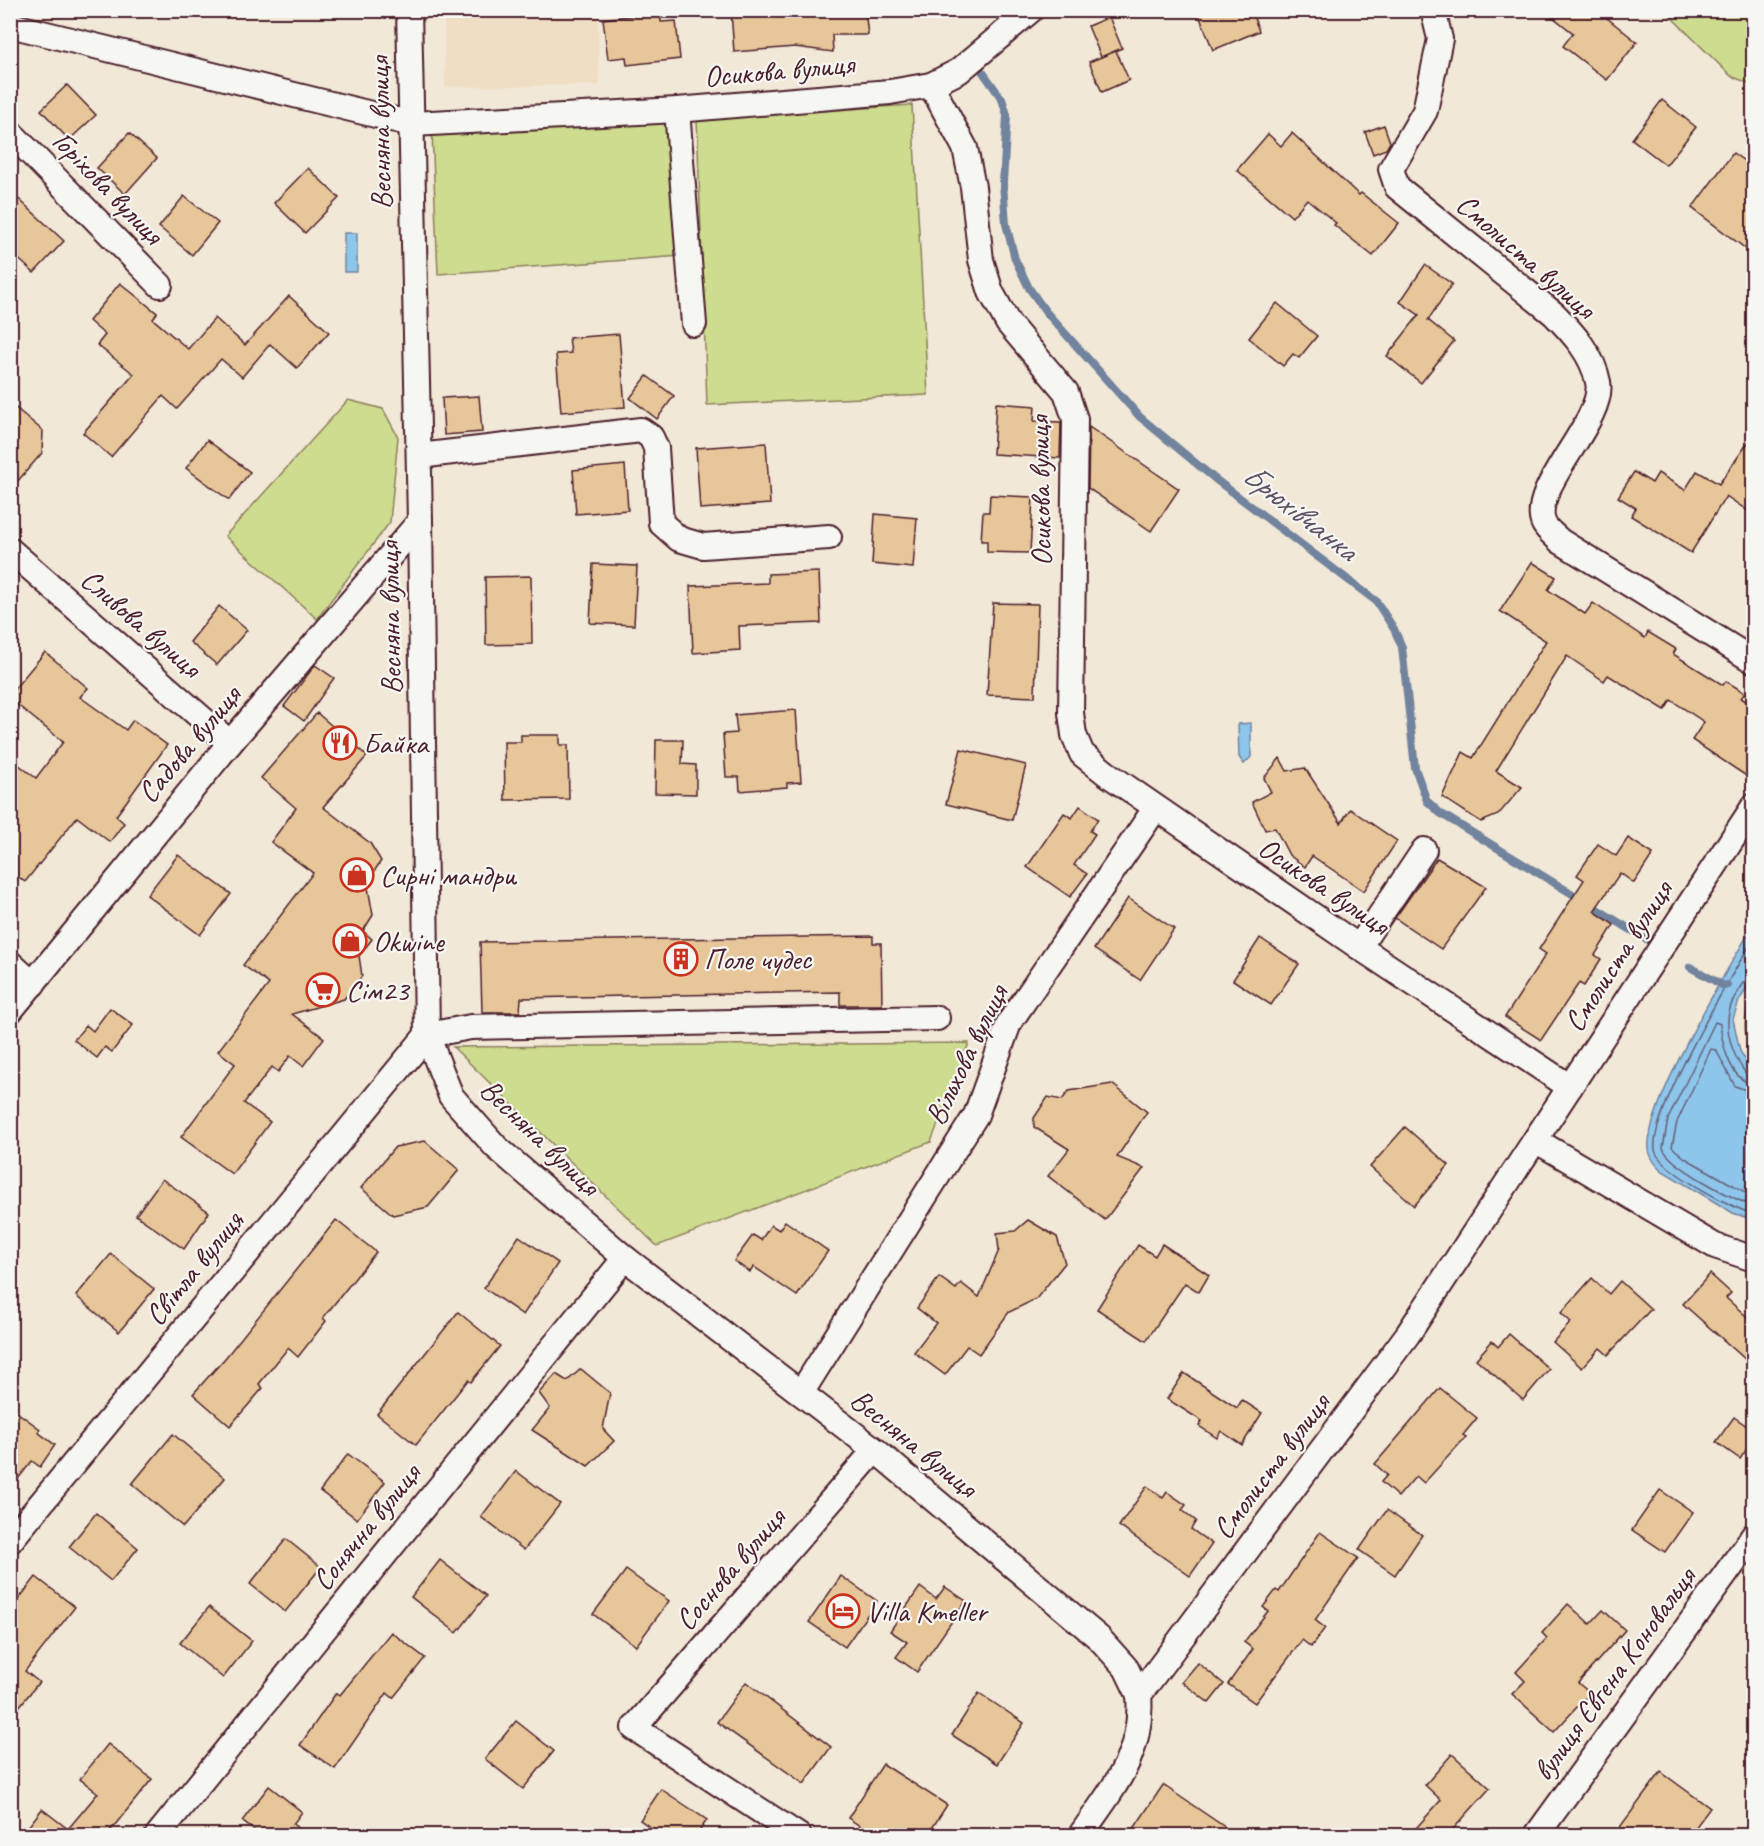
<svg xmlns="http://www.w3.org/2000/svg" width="1764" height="1846" font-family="Caveat,sans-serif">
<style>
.built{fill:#efdec4}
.green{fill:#cddc8f;stroke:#8c7e5d;stroke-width:1.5}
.water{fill:#8dc5eb;stroke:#72839e;stroke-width:1.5}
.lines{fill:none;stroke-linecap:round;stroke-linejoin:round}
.shore{stroke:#656178;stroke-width:1.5}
.stream{stroke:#72839e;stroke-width:8}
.building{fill:#e7c699;stroke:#4a1f2b;stroke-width:1.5}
.minor-casing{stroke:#4a1f2b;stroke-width:28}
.minor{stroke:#f6f6f2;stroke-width:24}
.labels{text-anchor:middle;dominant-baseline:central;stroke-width:4.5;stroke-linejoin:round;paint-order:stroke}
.street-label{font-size:30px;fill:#4a1f2b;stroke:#f6f6f2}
.poi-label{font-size:30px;fill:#4a1f2b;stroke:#f6f6f2;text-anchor:start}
.water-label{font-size:32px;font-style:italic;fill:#5e5165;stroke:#f6f6f2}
</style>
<rect width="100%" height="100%" fill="#f2e8d7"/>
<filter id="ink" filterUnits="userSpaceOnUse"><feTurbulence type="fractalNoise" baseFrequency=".0167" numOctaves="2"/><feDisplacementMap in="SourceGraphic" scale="12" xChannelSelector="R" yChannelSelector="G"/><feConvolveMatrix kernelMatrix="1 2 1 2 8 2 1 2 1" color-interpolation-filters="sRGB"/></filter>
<g filter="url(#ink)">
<polygon class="built" points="444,11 598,11 599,85 445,87"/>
<g class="green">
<polygon points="1665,11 1753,11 1753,85 1731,76"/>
<polygon points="912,105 928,395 707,405 697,119"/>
<polygon points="666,110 681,256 438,274 432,132"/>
<polygon points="348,400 383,409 398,437 390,522 317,619 225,536"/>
<path d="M 1753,997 L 1753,1054 C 1742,1034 1742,1016 1753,997 Z"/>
<polygon points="969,1043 931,1142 657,1246 453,1047"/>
</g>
<g class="water">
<rect x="344" y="233" width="13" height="39"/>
<polygon points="1251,723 1251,757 1244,764 1239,757 1238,724"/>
<path d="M 1753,926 L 1753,982 L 1748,986 L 1739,1001 L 1733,1019 L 1740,1051 L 1753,1073 L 1753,1220 L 1733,1213 L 1661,1170 C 1655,1164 1650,1158 1649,1150 C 1644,1107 1728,968 1753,926 Z"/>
</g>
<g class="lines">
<g class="shore">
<path d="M 1754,938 C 1731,976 1650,1111 1655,1150 C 1658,1169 1735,1210 1754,1214"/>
<path d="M 1754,978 C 1744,979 1741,985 1737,993 C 1720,1019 1729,1050 1746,1074 L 1754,1076"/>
<path d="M 1754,1084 C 1730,1082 1722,1043 1720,1024 L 1715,1022 L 1668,1119 L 1663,1148 C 1669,1166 1735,1200 1754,1206"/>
<polyline points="1754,1093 1735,1086 1716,1050 1711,1049 1677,1122 1672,1147 1685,1158 1754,1197"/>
</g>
<g class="stream">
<polyline points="982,71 1002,99 1007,115 1003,183 1006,224 1015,259 1029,288 1046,312 1140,417 1215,479 1376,601 1394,629 1402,647 1415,768 1427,801 1440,813 1646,939"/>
<polyline points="1690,967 1724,986 1727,985"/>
</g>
</g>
<g class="building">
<polygon points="752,10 865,10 868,35 832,35 833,52 795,47 734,52 731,12"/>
<polygon points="1197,10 1251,10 1259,31 1213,50"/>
<polygon points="1544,10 1597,10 1637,42 1607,80 1563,46 1573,33"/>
<polygon points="660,12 661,22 676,21 680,59 627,65 626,57 608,59 603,19"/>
<polygon points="1109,17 1122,48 1101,57 1088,26"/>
<polygon points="1116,51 1129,80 1102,92 1089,62"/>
<polygon points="67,85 96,115 69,140 41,110"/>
<polygon points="1662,100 1696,127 1666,165 1632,139"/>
<polygon points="1384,125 1390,142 1386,149 1373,154 1365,132"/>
<polygon points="129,133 157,158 125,194 97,168"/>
<polygon points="1292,133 1359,195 1361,193 1399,223 1373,256 1334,225 1336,223 1307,199 1292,217 1237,170 1268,134 1281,146"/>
<polygon points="1733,153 1754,168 1754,255 1692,208"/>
<polygon points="308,168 339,198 305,233 274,203"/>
<polygon points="10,191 64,241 34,273 10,251"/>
<polygon points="184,196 218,223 192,255 159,227"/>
<polygon points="1425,265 1452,284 1428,320 1454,341 1421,383 1387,356 1419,315 1400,302"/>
<polygon points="120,283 157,313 153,319 188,349 215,318 245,345 289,296 329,332 297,368 270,344 242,377 221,359 177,409 163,396 111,457 83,433 134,374 97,345 105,335 89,321"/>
<polygon points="1277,303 1317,336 1299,358 1293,354 1283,366 1249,338"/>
<polygon points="619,334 625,407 561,412 556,354 571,353 569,338"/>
<polygon points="647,376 674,396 657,419 630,398"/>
<polygon points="479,396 482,432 444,435 442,398"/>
<polygon points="10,403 43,431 42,453 10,490"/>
<polygon points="996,403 1035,406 1034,421 1061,422 1060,458 993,454"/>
<polygon points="1089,427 1179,489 1151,531 1088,488"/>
<polygon points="1754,434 1754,515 1726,496 1691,553 1631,516 1636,508 1618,497 1634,472 1652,483 1658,473 1685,490 1697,471 1719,484"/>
<polygon points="207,440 250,472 229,500 186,468"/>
<polygon points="766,443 770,504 700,509 696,448"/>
<polygon points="625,465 628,510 576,514 573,470"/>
<polygon points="990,495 1033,497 1030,553 987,552 987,541 981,541 983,512 989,512"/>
<polygon points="875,514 917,518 913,568 872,564"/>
<polygon points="1532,562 1556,577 1548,590 1585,614 1593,603 1645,638 1648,632 1676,649 1673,654 1723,685 1726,681 1745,693 1741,698 1754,706 1754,781 1692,740 1704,722 1671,700 1665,710 1608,675 1604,681 1567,656 1496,771 1522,787 1498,815 1481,822 1442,797 1463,752 1473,758 1546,641 1500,611"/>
<polygon points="593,564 637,566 634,625 590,623"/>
<polygon points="819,572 821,623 739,626 740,650 693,653 690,586 768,583 768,574"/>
<polygon points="531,576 532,644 486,645 485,577"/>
<polygon points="993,603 1038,604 1035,697 987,695"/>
<polygon points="219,606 247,630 217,665 190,642"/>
<polygon points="45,652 88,688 80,697 126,730 133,720 167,745 116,816 124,823 110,842 77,817 25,882 10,870 10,758 36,778 63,742 10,699 10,694"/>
<polygon points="315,665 334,678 304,721 284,706"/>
<polygon points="796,710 801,782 787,783 787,787 740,791 739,777 726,777 723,734 737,733 735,715"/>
<polygon points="317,713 367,756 323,807 370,843 381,861 367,882 373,915 363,931 372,939 359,956 362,976 344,999 292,1014 324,1038 303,1066 290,1056 278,1072 272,1067 244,1103 270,1122 232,1174 181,1137 235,1064 218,1051 269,984 243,965 313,873 271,842 296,808 261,778"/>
<polygon points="521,735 560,735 560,745 568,745 569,799 505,800 504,742 521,742"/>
<polygon points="656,740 683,740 682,764 696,765 696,794 655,793"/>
<polygon points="961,749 1026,765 1012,820 946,804"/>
<polygon points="1280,758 1287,771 1305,768 1341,823 1350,809 1397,841 1364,891 1312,856 1305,867 1289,855 1275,828 1265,830 1252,802 1271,792 1264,778"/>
<polygon points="1080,806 1098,819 1090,831 1095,834 1074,865 1087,874 1070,897 1027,867 1064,813 1072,818"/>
<polygon points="1628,838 1653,854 1634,883 1620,873 1594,911 1614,925 1595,955 1601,959 1584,986 1579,983 1541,1040 1505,1017 1546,954 1539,949 1584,880 1577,875 1598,844 1616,856"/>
<polygon points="178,855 231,894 200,935 147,895"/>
<polygon points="1437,858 1486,887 1441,949 1395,918"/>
<polygon points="1128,898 1174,929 1140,980 1094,949"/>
<polygon points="873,936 873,943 881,943 882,1005 840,1005 840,992 521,998 520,1012 482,1012 480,942"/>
<polygon points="1260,938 1299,964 1271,1005 1233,980"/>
<polygon points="110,1008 133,1025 112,1052 105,1047 97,1058 74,1040 86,1025 93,1031"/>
<polygon points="1112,1084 1147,1112 1117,1157 1144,1168 1105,1220 1048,1176 1069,1149 1034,1127 1034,1118 1048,1097 1062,1100 1069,1091"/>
<polygon points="1405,1127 1449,1165 1414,1206 1370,1167"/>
<polygon points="425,1141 459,1170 428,1207 393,1215 361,1188 395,1147"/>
<polygon points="162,1179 209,1212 184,1249 136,1215"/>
<polygon points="336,1220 376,1252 323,1318 326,1321 298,1357 288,1348 259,1384 263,1388 230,1426 193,1394 226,1357"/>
<polygon points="1028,1220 1057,1237 1065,1263 1036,1299 1009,1312 979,1354 967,1346 945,1375 914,1352 936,1323 917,1308 939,1277 956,1289 961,1283 979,1297 999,1250 997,1233 1015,1231"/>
<polygon points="785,1221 828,1251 797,1296 754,1267 750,1272 734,1261 753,1235 761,1240 771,1225 779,1230"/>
<polygon points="519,1236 558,1263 523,1315 484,1288"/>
<polygon points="1162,1244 1209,1275 1199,1292 1185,1283 1146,1341 1097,1309 1138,1245 1155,1256"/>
<polygon points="111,1254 154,1289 119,1332 76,1296"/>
<polygon points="1710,1274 1731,1293 1726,1298 1754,1323 1754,1367 1683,1304"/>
<polygon points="1592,1278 1609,1294 1620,1281 1651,1309 1608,1355 1600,1348 1582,1368 1553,1342 1571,1322 1561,1313"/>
<polygon points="458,1312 500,1346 471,1382 468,1380 416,1445 377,1414"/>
<polygon points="1509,1334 1549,1369 1523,1400 1476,1359 1492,1341 1498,1347"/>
<polygon points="581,1369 610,1393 603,1429 614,1441 588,1466 532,1430 550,1408 539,1393 556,1374 567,1381"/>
<polygon points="1184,1373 1237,1408 1242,1400 1262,1413 1242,1445 1221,1431 1217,1438 1199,1426 1202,1421 1167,1399"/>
<polygon points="1440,1388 1477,1418 1463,1435 1466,1437 1424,1483 1416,1476 1398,1497 1381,1482 1387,1475 1375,1464"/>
<polygon points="10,1407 40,1429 38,1432 55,1445 40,1467 32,1461 10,1489"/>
<polygon points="1734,1417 1754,1431 1754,1439 1740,1459 1716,1442"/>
<polygon points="173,1434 225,1478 183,1527 132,1484"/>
<polygon points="348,1454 385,1482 357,1519 320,1491"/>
<polygon points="516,1471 560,1504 524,1550 481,1517"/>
<polygon points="1147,1486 1163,1498 1167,1492 1186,1505 1182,1510 1196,1521 1191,1529 1212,1544 1190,1576 1119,1526"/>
<polygon points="1660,1490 1693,1512 1665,1552 1632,1530"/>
<polygon points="1387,1510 1422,1535 1395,1575 1359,1550"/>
<polygon points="96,1513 138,1548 111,1581 69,1547"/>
<polygon points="1320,1532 1358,1558 1315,1620 1325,1628 1311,1647 1302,1640 1255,1703 1228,1684 1253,1649 1244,1642 1268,1611 1263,1607 1276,1590 1279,1592"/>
<polygon points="286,1539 321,1567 285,1612 250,1584"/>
<polygon points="440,1560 486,1596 457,1633 411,1597"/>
<polygon points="626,1570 669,1601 636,1646 593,1614"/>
<polygon points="841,1576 877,1601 845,1647 809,1622"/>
<polygon points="36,1577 75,1607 25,1671 39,1682 10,1718 10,1610"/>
<polygon points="920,1587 936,1599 945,1587 966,1601 917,1672 896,1657 907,1642 890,1631"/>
<polygon points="1568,1604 1590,1624 1603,1610 1625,1630 1578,1683 1590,1693 1554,1732 1512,1694 1525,1681 1516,1672 1547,1638 1542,1633"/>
<polygon points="209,1607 252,1641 223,1678 180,1643"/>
<polygon points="391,1632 425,1658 393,1698 387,1693 335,1769 300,1745 336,1693 340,1695"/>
<polygon points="1198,1663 1224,1684 1209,1703 1182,1682"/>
<polygon points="746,1682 831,1747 804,1784 717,1722"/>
<polygon points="979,1693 1024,1723 997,1764 952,1735"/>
<polygon points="516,1721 554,1751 523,1789 485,1759"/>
<polygon points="108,1744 152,1779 106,1836 21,1836 42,1809 68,1829 98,1793 80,1779"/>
<polygon points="1452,1754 1490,1788 1447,1836 1409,1836 1441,1800 1425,1785"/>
<polygon points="883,1764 947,1805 927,1836 875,1836 848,1818"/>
<polygon points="1661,1772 1710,1808 1689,1836 1631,1836 1620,1827"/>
<polygon points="1163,1785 1238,1836 1129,1836"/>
<polygon points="269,1786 302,1812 293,1824 308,1836 261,1836 242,1821"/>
<polygon points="661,1789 707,1820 696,1836 663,1836 640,1820"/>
</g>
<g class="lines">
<g class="minor-casing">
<g id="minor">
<polyline points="409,10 420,521 427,1035 451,1096 496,1147 625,1258 875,1450 1099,1638 1126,1668 1139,1695"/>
<path d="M 1433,10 L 1440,39 L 1425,111 L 1391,169 L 1397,187 L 1554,314 C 1573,333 1593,355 1598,382 C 1606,420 1527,490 1544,524 C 1547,530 1555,536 1560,541 L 1754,661"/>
<polyline points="10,25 412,124 677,110 890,92 931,85 965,148 973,187 981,260 991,292 1008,323 1066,392 1075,419 1071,713 1074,735 1082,754 1106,773 1359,947 1570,1087"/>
<polyline points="931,85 959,71 1031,10"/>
<polyline points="677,110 694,324"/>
<polyline points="10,132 160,285"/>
<polyline points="419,456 641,430 651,437 656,448 661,523 679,539 703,546 829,537"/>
<polyline points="10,550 230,743"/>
<polyline points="1359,947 1424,850"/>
<polyline points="10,963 33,984"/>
<polyline points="10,1011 230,743 420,521"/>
<polyline points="1535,1140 1715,1246 1754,1259"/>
<polyline points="801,1393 976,1115 1009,1023 1155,809"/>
<polyline points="10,1541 427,1035 471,1027 937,1018"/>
<polyline points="157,1836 625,1258"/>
<polyline points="799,1836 634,1728 875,1450"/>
<path d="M 1080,1836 C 1112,1789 1144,1754 1139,1695 L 1408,1334 L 1754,806"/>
<polyline points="1536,1836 1754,1535"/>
</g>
</g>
<use href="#minor" class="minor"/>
</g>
</g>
<defs>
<g id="restaurant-ring" transform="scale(1.725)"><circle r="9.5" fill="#f6f6f2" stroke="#c8321e" stroke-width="1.5"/><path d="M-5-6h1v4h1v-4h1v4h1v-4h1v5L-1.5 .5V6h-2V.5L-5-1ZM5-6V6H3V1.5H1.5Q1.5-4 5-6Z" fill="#c8321e"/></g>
<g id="shop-ring" transform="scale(1.725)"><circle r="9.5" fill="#f6f6f2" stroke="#c8321e" stroke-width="1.5"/><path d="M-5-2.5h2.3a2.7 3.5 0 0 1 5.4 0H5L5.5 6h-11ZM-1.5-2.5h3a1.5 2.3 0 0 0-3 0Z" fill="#c8321e"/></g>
<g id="building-ring" transform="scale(1.725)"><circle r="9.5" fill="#f6f6f2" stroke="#c8321e" stroke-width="1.5"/><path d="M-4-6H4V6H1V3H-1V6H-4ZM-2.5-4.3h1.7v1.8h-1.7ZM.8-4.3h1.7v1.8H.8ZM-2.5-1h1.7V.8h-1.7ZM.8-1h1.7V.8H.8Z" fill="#c8321e"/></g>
<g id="supermarket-ring" transform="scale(1.725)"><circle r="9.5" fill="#f6f6f2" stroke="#c8321e" stroke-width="1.5"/><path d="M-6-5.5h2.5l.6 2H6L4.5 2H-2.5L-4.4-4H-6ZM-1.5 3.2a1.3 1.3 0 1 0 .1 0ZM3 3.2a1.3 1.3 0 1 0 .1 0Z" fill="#c8321e"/></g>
<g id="hotel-ring" transform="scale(1.725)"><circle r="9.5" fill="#f6f6f2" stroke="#c8321e" stroke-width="1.5"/><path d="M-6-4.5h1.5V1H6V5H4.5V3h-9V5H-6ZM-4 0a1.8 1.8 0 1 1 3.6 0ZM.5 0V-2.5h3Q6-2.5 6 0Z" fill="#c8321e"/></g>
</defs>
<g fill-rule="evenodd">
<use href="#restaurant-ring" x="340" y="743"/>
<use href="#shop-ring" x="357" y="875"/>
<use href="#shop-ring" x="350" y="941"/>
<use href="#building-ring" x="681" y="959"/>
<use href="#supermarket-ring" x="323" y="990"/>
<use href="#hotel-ring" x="843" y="1611"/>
</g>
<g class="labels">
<g class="street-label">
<text transform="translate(779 70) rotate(-5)">Осикова вулиця</text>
<text transform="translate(380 133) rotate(-91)">Весняна вулиця</text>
<text transform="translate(108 187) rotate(46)">Горіхова вулиця</text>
<text transform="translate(1526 256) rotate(41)">Смолиста вулиця</text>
<text transform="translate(1040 491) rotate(-91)">Осикова вулиця</text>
<text transform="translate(390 618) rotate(-91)">Весняна вулиця</text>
<text transform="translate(141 623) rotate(41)">Сливова вулиця</text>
<text transform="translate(189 744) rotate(-50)">Садова вулиця</text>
<text transform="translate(1324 886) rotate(34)">Осикова вулиця</text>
<text transform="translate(1618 956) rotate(-57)">Смолиста вулиця</text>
<text transform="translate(966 1055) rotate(-64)">Вільхова вулиця</text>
<text transform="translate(540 1137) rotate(44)">Весняна вулиця</text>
<text transform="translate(194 1268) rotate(-51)">Світла вулиця</text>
<text transform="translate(914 1443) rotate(39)">Весняна вулиця</text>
<text transform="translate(1271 1466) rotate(-53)">Смолиста вулиця</text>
<text transform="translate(366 1527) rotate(-51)">Сонячна вулиця</text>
<text transform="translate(730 1569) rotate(-49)">Соснова вулиця</text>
<text transform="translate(1614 1674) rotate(-54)">вулиця Євгена Коновальця</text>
</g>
<g class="poi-label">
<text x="363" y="743">Байка</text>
<text x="380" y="875">Сирні мандри</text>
<text x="373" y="941">Okwine</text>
<text x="704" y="959">Поле чудес</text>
<text x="346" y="990">Сім23</text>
<text x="866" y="1611">Villa Kmeller</text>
</g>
<g class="water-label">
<text transform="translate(1300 512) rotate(38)">Брюхівчанка</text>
</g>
</g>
<rect width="1764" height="1846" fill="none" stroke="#f6f6f2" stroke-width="36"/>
<rect x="18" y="18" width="1728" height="1810" fill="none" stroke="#4a1f2b" stroke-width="2" filter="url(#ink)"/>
</svg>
